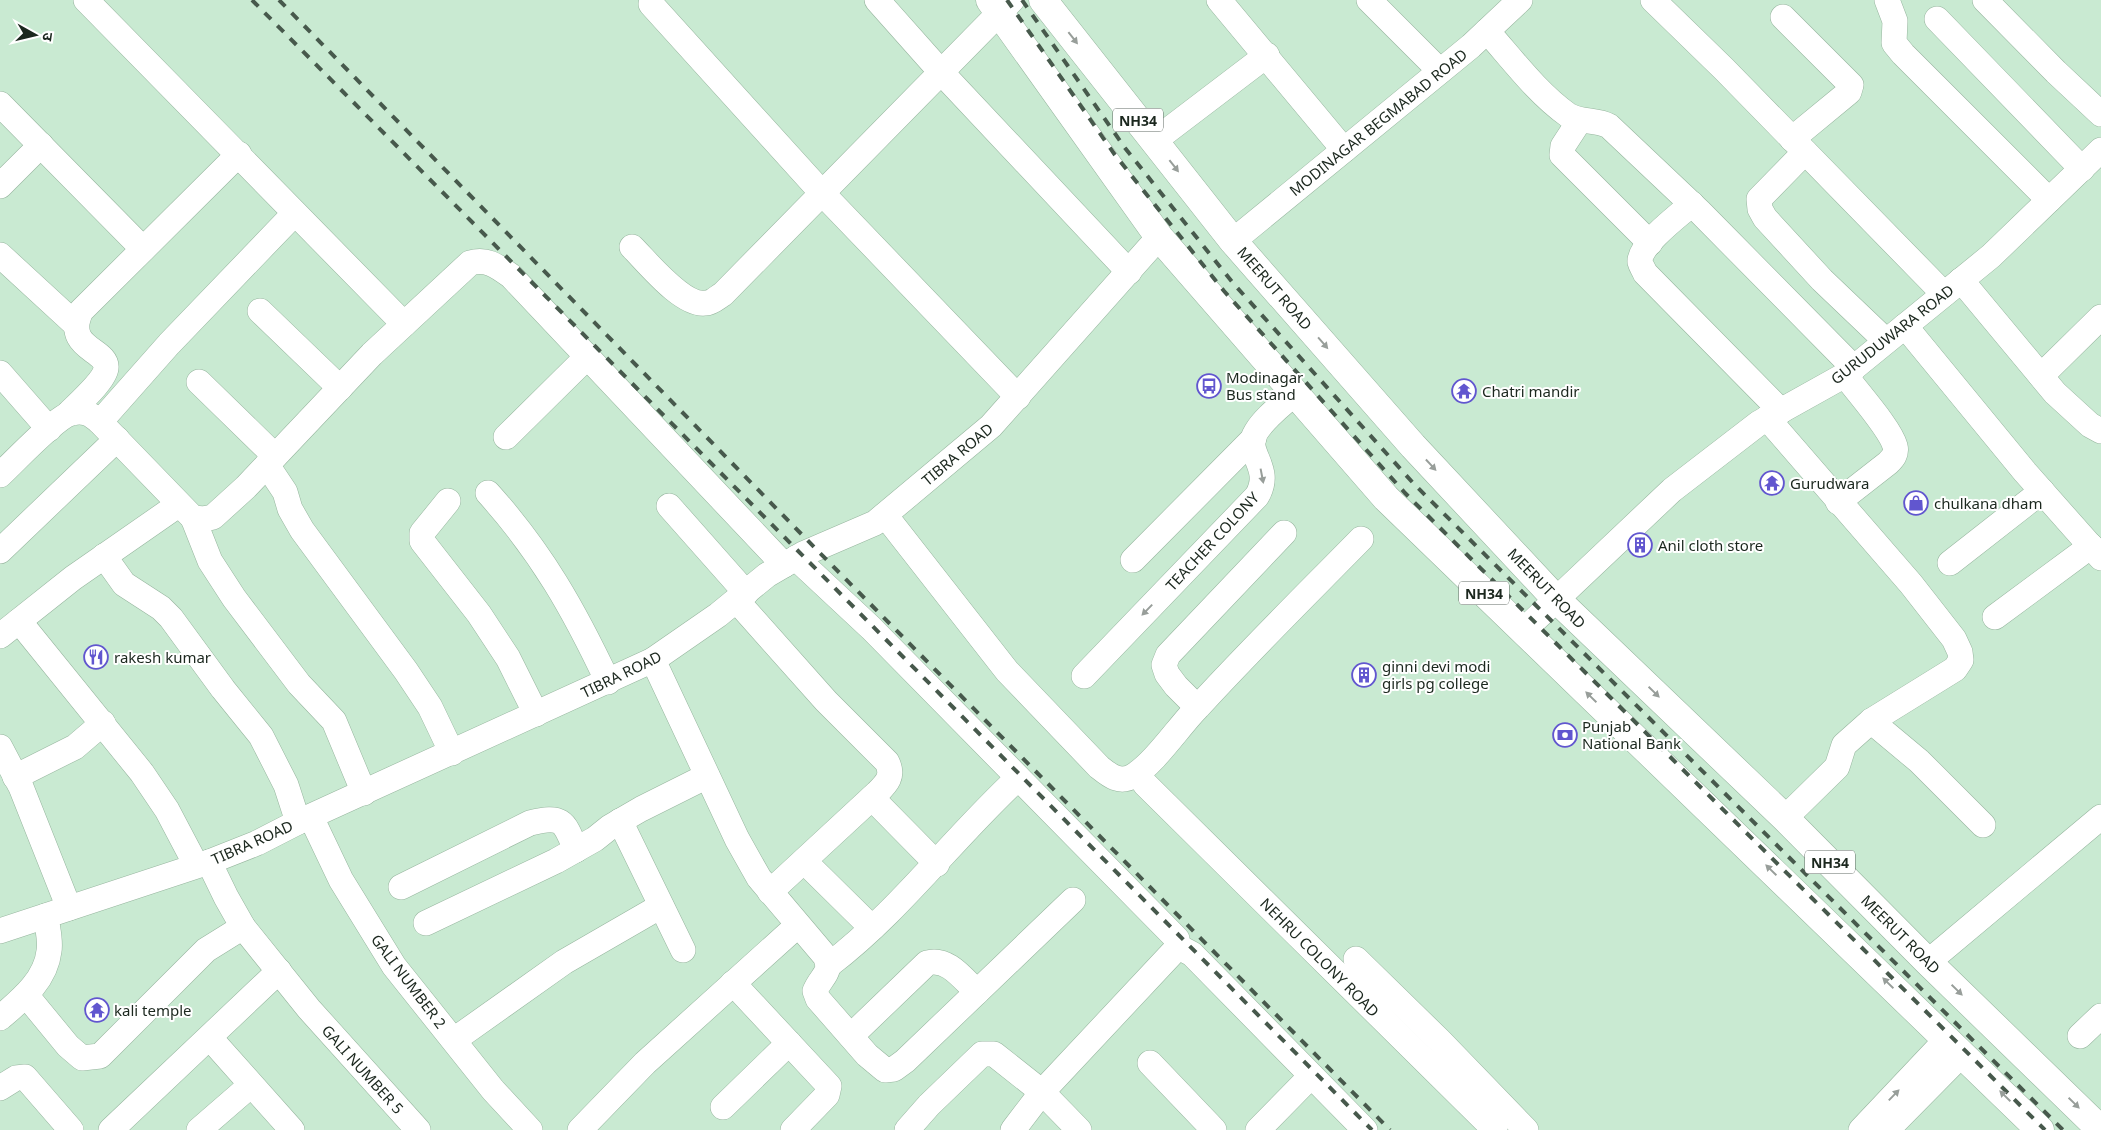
<svg xmlns="http://www.w3.org/2000/svg" width="2101" height="1130" font-family="'Noto Sans','Noto Sans Devanagari',sans-serif">
<style>
.lines{fill:none;stroke-linecap:round;stroke-linejoin:round}
.minor-casing{stroke:#96b59e;stroke-width:26}
.highway-casing{stroke:#96b59e;stroke-width:29}
.minor{stroke:#fff;stroke-width:25}
.highway{stroke:#fff;stroke-width:28}
.rail{stroke:#47594c;stroke-width:4;stroke-dasharray:9 9;stroke-linecap:butt}
.oneway{fill:#989e9a}
.labels{text-anchor:middle;dominant-baseline:central;stroke-width:4;stroke-linejoin:round;paint-order:stroke}
.shield{fill:#fff;stroke:#5f6862;stroke-width:1}
.shield-label{font-size:14px;font-weight:bold;fill:#1b271e}
.street-label{font-size:15px;fill:#1b271e;stroke:#fff}
.poi-label{font-size:15px;fill:#1b271e;stroke:#fff;text-anchor:start}
</style>
<rect width="100%" height="100%" fill="#c9ead2"/>
<g class="lines">
<g class="minor-casing">
<g id="minor">
<polyline points="86,0 404,324"/>
<polyline points="877,0 941,72 1129,272"/>
<polyline points="1219,0 1344,150"/>
<polyline points="1369,0 1440,71"/>
<polyline points="1653,0 1724,69 1944,294"/>
<polyline points="1887,0 1895,21 1894,43 1903,54 2049,200"/>
<polyline points="1985,0 2056,72 2101,114"/>
<polyline points="651,4 823,194 1018,397"/>
<polyline points="1783,17 1851,85 1849,92 1843,97 1792,139"/>
<polyline points="1937,19 2082,169"/>
<path d="M 1487,31 C 1512,59 1537,93 1568,115 C 1581,123 1596,119 1609,126 L 1699,211 L 1854,368"/>
<polyline points="0,104 143,249"/>
<polyline points="1580,120 1563,146 1562,155 1650,243"/>
<polyline points="1154,141 1267,55"/>
<polyline points="1805,152 1759,199 1760,209 1765,218 1822,280 1886,341"/>
<polyline points="0,186 41,145"/>
<path d="M 1692,204 C 1679,215 1638,246 1640,262 C 1641,266 1644,270 1645,273 L 1781,411"/>
<polyline points="1233,241 1471,46 1520,0"/>
<path d="M 632,247 C 648,263 683,307 706,303 C 712,303 718,297 723,294 L 1012,0"/>
<polyline points="0,255 75,324"/>
<polyline points="1961,280 2055,393 2090,425 2101,431"/>
<polyline points="260,311 340,388"/>
<polyline points="1905,326 2025,472 2101,558"/>
<polyline points="0,373 49,429"/>
<polyline points="2041,376 2101,317"/>
<polyline points="199,382 275,456"/>
<path d="M 69,413 C 78,404 105,380 106,368 C 108,349 63,349 81,311 L 239,154"/>
<polyline points="1767,418 1911,584 1954,639 1960,652 1961,660 1955,669 1871,721 1844,745 1837,767 1785,818"/>
<polyline points="100,422 169,344 294,214"/>
<polyline points="506,437 588,356"/>
<polyline points="267,465 285,492 290,509 302,530 406,671 430,707 452,753"/>
<path d="M 0,475 C 13,463 57,416 72,413 C 84,410 91,414 100,422 L 193,518 L 204,519 L 213,517 L 246,487 L 372,354 L 470,263 C 487,258 497,266 511,276 L 784,565"/>
<path d="M 488,493 C 542,553 574,610 608,682"/>
<polyline points="448,501 422,533 422,541 479,614 508,658 536,714"/>
<path d="M 1838,502 L 1888,463 C 1893,458 1897,454 1895,446 C 1890,428 1857,392 1845,375"/>
<polyline points="669,506 746,593"/>
<path d="M 885,515 L 1007,671 L 1099,767 C 1109,775 1119,784 1133,776 C 1154,764 1180,725 1198,707 C 1251,649 1306,595 1361,539"/>
<polyline points="193,518 210,561 234,598 299,684 334,721 364,793"/>
<polyline points="0,551 117,439"/>
<polyline points="104,556 124,584 161,608 171,618 223,689 261,736 286,785 298,822"/>
<polyline points="796,558 871,628 1177,939 1176,949 1042,1092 1013,1130"/>
<polyline points="1133,560 1254,438"/>
<polyline points="1950,563 2042,491"/>
<path d="M 737,601 L 826,701 L 887,762 C 894,776 887,783 877,793 L 770,892"/>
<polyline points="1995,617 2091,546"/>
<polyline points="19,621 142,773 167,810 196,865"/>
<polyline points="1523,631 1672,490 1759,423 1845,375 1991,256 2101,150"/>
<polyline points="0,636 73,578 178,505"/>
<path d="M 653,660 L 737,839 L 759,878 L 825,956 C 833,973 821,976 815,991 L 818,999 L 867,1055 L 885,1070 L 894,1069 L 905,1061 L 1073,900"/>
<path d="M 1084,676 L 1257,496 C 1274,467 1243,453 1256,432 C 1265,417 1282,405 1295,393"/>
<polyline points="1197,707 1176,686 1167,674 1164,665 1168,655 1284,533"/>
<polyline points="1871,721 1919,761 1983,825"/>
<polyline points="0,747 21,787 69,908"/>
<polyline points="15,777 75,747 103,723"/>
<polyline points="1145,784 1495,1130"/>
<polyline points="872,798 937,864"/>
<polyline points="311,817 341,880 394,966 493,1090 530,1130"/>
<polyline points="620,821 683,950"/>
<polyline points="804,861 872,928"/>
<polyline points="209,862 226,897 243,927 309,1009 418,1130"/>
<path d="M 401,887 L 530,823 C 563,815 564,821 576,850"/>
<polyline points="426,923 556,861 595,839 610,827 641,809 707,776"/>
<polyline points="0,931 209,862 257,843 298,822 653,660 718,615 767,575 803,554 875,523 991,426 1159,237"/>
<polyline points="1177,946 1192,954 1365,1130"/>
<polyline points="1356,959 1440,1041 1526,1130"/>
<polyline points="1928,962 2101,817"/>
<path d="M 829,965 C 900,911 953,838 1018,778"/>
<polyline points="733,983 829,1086 827,1095 793,1130"/>
<polyline points="26,995 68,1046 82,1058 100,1056 206,950 243,927"/>
<path d="M 0,1018 C 21,1000 46,980 49,951 C 51,940 47,927 46,916"/>
<path d="M 851,1036 L 927,963 C 948,957 963,979 977,992"/>
<polyline points="2080,1036 2101,1016"/>
<polyline points="210,1038 292,1130"/>
<polyline points="454,1040 564,962 661,906"/>
<polyline points="1150,1063 1214,1130"/>
<polyline points="0,1088 16,1078 25,1077 71,1130"/>
<polyline points="723,1107 789,1043"/>
<polyline points="111,1130 279,971"/>
<polyline points="199,1130 251,1085"/>
<polyline points="580,1130 645,1063 798,925"/>
<polyline points="907,1130 929,1105 982,1054 994,1054 1042,1092 1079,1130"/>
<polyline points="1258,1130 1311,1076"/>
<polyline points="1861,1130 1946,1040"/>
<polyline points="1887,1130 1962,1054"/>
</g>
</g>
<g class="highway-casing">
<g id="highway">
<polyline points="990,0 1159,237 1386,498 2040,1130"/>
<polyline points="1043,0 1233,241 1413,446 1555,598 1785,818 1928,962 2101,1130"/>
</g>
</g>
<use href="#minor" class="minor"/>
<use href="#highway" class="highway"/>
<g class="rail">
<polyline points="252,0 1372,1130"/>
<polyline points="279,0 816,549 1390,1130"/>
<polyline points="1007,0 1115,155 1224,291 1405,493 2045,1130"/>
<polyline points="1022,0 1125,148 1233,283 1414,484 2063,1130"/>
</g>
</g>
<defs><path id="oneway-solid" d="M-6-.8H1V-3.2L6.5 0L1 3.2V.8H-6Z" transform="scale(1.25)"/></defs>
<g class="oneway">
<use href="#oneway-solid" transform="translate(1073 38) rotate(52)"/>
<use href="#oneway-solid" transform="translate(1174 166) rotate(52)"/>
<use href="#oneway-solid" transform="translate(1323 343) rotate(49)"/>
<use href="#oneway-solid" transform="translate(1431 465) rotate(47)"/>
<use href="#oneway-solid" transform="translate(1262 476) rotate(79)"/>
<use href="#oneway-solid" transform="translate(1147 610) rotate(134)"/>
<use href="#oneway-solid" transform="translate(1654 692) rotate(44)"/>
<use href="#oneway-solid" transform="translate(1591 697) rotate(-136)"/>
<use href="#oneway-solid" transform="translate(1771 870) rotate(-136)"/>
<use href="#oneway-solid" transform="translate(1888 983) rotate(-136)"/>
<use href="#oneway-solid" transform="translate(1957 990) rotate(44)"/>
<use href="#oneway-solid" transform="translate(1894 1095) rotate(-46)"/>
<use href="#oneway-solid" transform="translate(2005 1096) rotate(-136)"/>
<use href="#oneway-solid" transform="translate(2074 1103) rotate(44)"/>
</g>
<defs>
<g id="bus-ring" transform="scale(1.25)"><circle r="9.5" fill="#fff" stroke="#6156cf" stroke-width="1.5"/><path d="M-5-6H5V4H4V6H2V4H-2V6H-4V4H-5ZM-3.5-4V0h7V-4ZM-3.5 1.2v1.5H-2V1.2ZM2 1.2v1.5H3.5V1.2Z" fill="#6156cf"/></g>
<g id="temple-ring" transform="scale(1.25)"><circle r="9.5" fill="#fff" stroke="#6156cf" stroke-width="1.5"/><path d="M0-6L5-2H3V0L6.5 2.5H4V6H1.5V3h-3V6H-4V2.5H-6.5L-3 0V-2H-5Z" fill="#6156cf"/></g>
<g id="shop-ring" transform="scale(1.25)"><circle r="9.5" fill="#fff" stroke="#6156cf" stroke-width="1.5"/><path d="M-5-2.5h2.3a2.7 3.5 0 0 1 5.4 0H5L5.5 6h-11ZM-1.5-2.5h3a1.5 2.3 0 0 0-3 0Z" fill="#6156cf"/></g>
<g id="building-ring" transform="scale(1.25)"><circle r="9.5" fill="#fff" stroke="#6156cf" stroke-width="1.5"/><path d="M-4-6H4V6H1V3H-1V6H-4ZM-2.5-4.3h1.7v1.8h-1.7ZM.8-4.3h1.7v1.8H.8ZM-2.5-1h1.7V.8h-1.7ZM.8-1h1.7V.8H.8Z" fill="#6156cf"/></g>
<g id="restaurant-ring" transform="scale(1.25)"><circle r="9.5" fill="#fff" stroke="#6156cf" stroke-width="1.5"/><path d="M-5-6h1v4h1v-4h1v4h1v-4h1v5L-1.5 .5V6h-2V.5L-5-1ZM5-6V6H3V1.5H1.5Q1.5-4 5-6Z" fill="#6156cf"/></g>
<g id="bank-ring" transform="scale(1.25)"><circle r="9.5" fill="#fff" stroke="#6156cf" stroke-width="1.5"/><path d="M-6-4H6V4H-6ZM0-2.3a2.3 2.3 0 1 0 0 4.6a2.3 2.3 0 1 0 0-4.6Z" fill="#6156cf"/></g>
</defs>
<g fill-rule="evenodd">
<use href="#bus-ring" x="1209" y="386"/>
<use href="#temple-ring" x="1464" y="391"/>
<use href="#temple-ring" x="1772" y="483"/>
<use href="#shop-ring" x="1916" y="503"/>
<use href="#building-ring" x="1640" y="545"/>
<use href="#restaurant-ring" x="96" y="657"/>
<use href="#building-ring" x="1364" y="675"/>
<use href="#bank-ring" x="1565" y="735"/>
<use href="#temple-ring" x="97" y="1010"/>
</g>
<g class="labels">
<g class="shield">
<rect x="1113" y="108.5" width="50" height="23" rx="4"/>
<rect x="1459" y="581.5" width="50" height="23" rx="4"/>
<rect x="1805" y="850.5" width="50" height="23" rx="4"/>
</g>
<g class="shield-label">
<text x="1138" y="120">NH34</text>
<text x="1484" y="593">NH34</text>
<text x="1830" y="862">NH34</text>
</g>
<g class="street-label">
<text transform="translate(1378 122) rotate(-39)">MODINAGAR BEGMABAD ROAD</text>
<text transform="translate(1275 288) rotate(49)">MEERUT ROAD</text>
<text transform="translate(1892 334) rotate(-38)">GURUDUWARA ROAD</text>
<text transform="translate(957 454) rotate(-40)">TIBRA ROAD</text>
<text transform="translate(1212 541) rotate(-47)">TEACHER COLONY</text>
<text transform="translate(1547 588) rotate(46)">MEERUT ROAD</text>
<text transform="translate(621 674) rotate(-26)">TIBRA ROAD</text>
<text transform="translate(252 842) rotate(-24)">TIBRA ROAD</text>
<text transform="translate(1901 934) rotate(45)">MEERUT ROAD</text>
<text transform="translate(1320 957) rotate(45)">NEHRU COLONY ROAD</text>
<text transform="translate(409 981) rotate(53)">GALI NUMBER 2</text>
<text transform="translate(363 1069) rotate(48)">GALI NUMBER 5</text>
</g>
<g class="poi-label">
<text x="1226" y="377">Modinagar<tspan x="1226" dy="17">Bus stand</tspan></text>
<text x="1482" y="391">Chatri mandir</text>
<text x="1790" y="483">Gurudwara</text>
<text x="1934" y="503">chulkana dham</text>
<text x="1658" y="545">Anil cloth store</text>
<text x="114" y="657">rakesh kumar</text>
<text x="1382" y="666">ginni devi modi<tspan x="1382" dy="17">girls pg college</tspan></text>
<text x="1582" y="726">Punjab<tspan x="1582" dy="17">National Bank</tspan></text>
<text x="114" y="1010">kali temple</text>
</g>
</g>
<g transform="translate(35 35) rotate(98)" stroke="#ffffff" stroke-width="4" paint-order="stroke">
<path d="M0-4L9 19L0 12L-9 19Z" fill="#1b271e"/>
<text y="-8" font-size="14" font-weight="bold" text-anchor="middle" fill="#1b271e">उ</text>
</g>
</svg>
